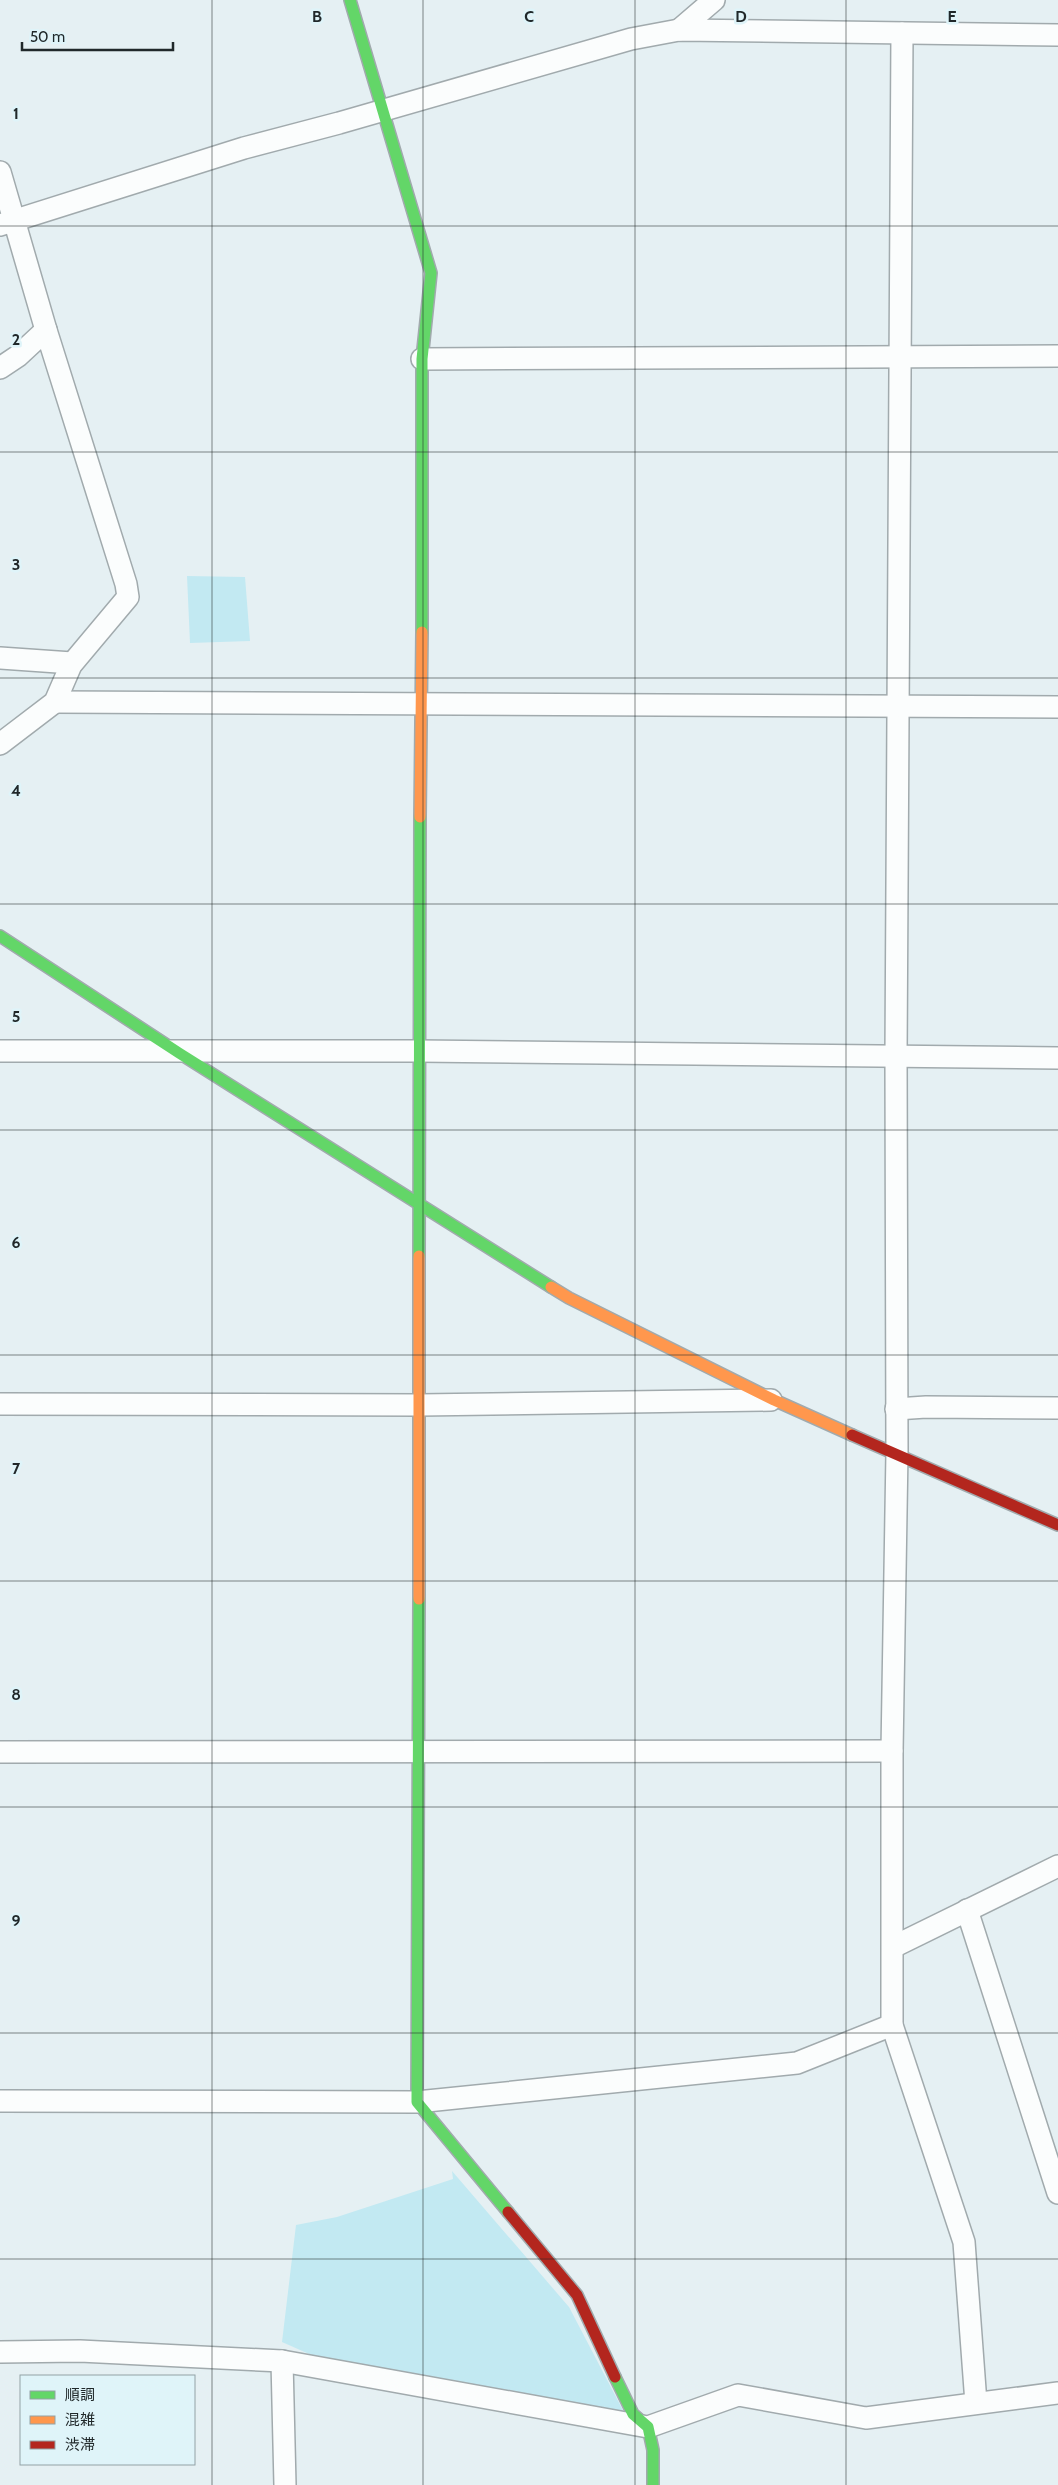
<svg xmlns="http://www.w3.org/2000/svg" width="1058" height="2485" font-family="Cabin,'Noto Sans JP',sans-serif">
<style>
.green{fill:#c2e9f2}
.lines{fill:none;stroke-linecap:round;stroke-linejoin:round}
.street-casing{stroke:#a1aaad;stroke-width:24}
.fast-casing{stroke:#a1aaad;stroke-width:14}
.slow-casing{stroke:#a1aaad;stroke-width:14}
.jam-casing{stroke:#a1aaad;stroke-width:14}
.street{stroke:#fbfdfd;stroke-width:21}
.fast{stroke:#63d668;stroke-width:11}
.slow{stroke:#ff974d;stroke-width:11}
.jam{stroke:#b3261e;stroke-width:11}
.grid{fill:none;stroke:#20282a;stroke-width:1;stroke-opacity:0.55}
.grid-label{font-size:16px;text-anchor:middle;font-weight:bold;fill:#20282a;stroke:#dff4f9;stroke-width:5;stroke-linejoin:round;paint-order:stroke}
</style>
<rect width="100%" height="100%" fill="#e5f0f3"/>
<g class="green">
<polygon points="187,576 245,577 250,641 190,643"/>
<polygon points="452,2171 569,2307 627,2418 382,2368 325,2361 282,2342 296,2225 337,2217 453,2179"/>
</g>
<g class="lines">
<g class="street-casing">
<g id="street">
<polyline points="679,30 714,0"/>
<polyline points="902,33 896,1056 897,1452 892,1751 892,2025 964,2242 976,2403"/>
<polyline points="0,172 46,330 126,584 128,597 71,665 55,702 0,744"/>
<polyline points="0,225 244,148 339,123 631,39 679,30 1058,35"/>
<polyline points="422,359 1058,356"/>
<polyline points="0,368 18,356 46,330"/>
<polyline points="0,658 72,663"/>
<polyline points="55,702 1058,707"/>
<polyline points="0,1051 418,1051 1058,1058"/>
<polyline points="0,1404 420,1405 771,1400"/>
<polyline points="896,1409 926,1407 1058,1408"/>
<polyline points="0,1752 892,1751"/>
<polyline points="967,1910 1058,2193"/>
<polyline points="893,1947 1058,1866"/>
<polyline points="0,2101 417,2102 797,2063 892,2025"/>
<polyline points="0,2352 80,2351 282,2361 648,2427 738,2395 866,2418 1058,2393"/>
<polyline points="282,2361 285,2485"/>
</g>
</g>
<g class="fast-casing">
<g id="fast">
<polyline points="350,0 431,273 422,359 422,632"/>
<polyline points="0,936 179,1053 551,1287"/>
<polyline points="419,1256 420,817"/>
<polyline points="419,1599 417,2102 508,2212"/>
<polyline points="615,2377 633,2414 648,2427 653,2450 653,2485"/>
</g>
</g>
<g class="slow-casing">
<g id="slow">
<polyline points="420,817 422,632"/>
<polyline points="419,1256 419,1599"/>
<polyline points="551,1287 569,1298 774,1400 852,1435"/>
</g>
</g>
<g class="jam-casing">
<g id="jam">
<polyline points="852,1435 1058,1525"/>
<polyline points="508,2212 577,2295 615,2377"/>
</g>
</g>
<use href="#street" class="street"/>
<use href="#fast" class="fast"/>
<use href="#slow" class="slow"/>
<use href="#jam" class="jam"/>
</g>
<path class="grid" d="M 212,0 L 212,2485M 423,0 L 423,2485M 635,0 L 635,2485M 846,0 L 846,2485M 0,226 L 1058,226M 0,452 L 1058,452M 0,678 L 1058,678M 0,904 L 1058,904M 0,1130 L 1058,1130M 0,1355 L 1058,1355M 0,1581 L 1058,1581M 0,1807 L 1058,1807M 0,2033 L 1058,2033M 0,2259 L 1058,2259"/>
<g class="grid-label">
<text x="317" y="22">B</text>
<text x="529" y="22">C</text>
<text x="741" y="22">D</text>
<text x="952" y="22">E</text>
<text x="16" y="119">1</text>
<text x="16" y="345">2</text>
<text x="16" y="570">3</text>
<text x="16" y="796">4</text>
<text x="16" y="1022">5</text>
<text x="16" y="1248">6</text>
<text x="16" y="1474">7</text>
<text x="16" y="1700">8</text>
<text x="16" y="1926">9</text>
</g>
<rect x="20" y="2375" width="175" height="90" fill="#dff4f9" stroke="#93a2a6"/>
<rect x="30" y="2391" width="25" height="8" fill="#63d668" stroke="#93a2a6"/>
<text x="65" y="2400" font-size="15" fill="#20282a">順調</text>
<rect x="30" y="2416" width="25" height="8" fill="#ff974d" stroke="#93a2a6"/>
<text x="65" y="2425" font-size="15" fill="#20282a">混雑</text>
<rect x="30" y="2441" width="25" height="8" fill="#b3261e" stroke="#93a2a6"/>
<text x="65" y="2450" font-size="15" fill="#20282a">渋滞</text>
<path d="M22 42v8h151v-8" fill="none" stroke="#20282a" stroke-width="2.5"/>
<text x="30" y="42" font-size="15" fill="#20282a" stroke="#dff4f9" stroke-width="4" paint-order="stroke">50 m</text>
</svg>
